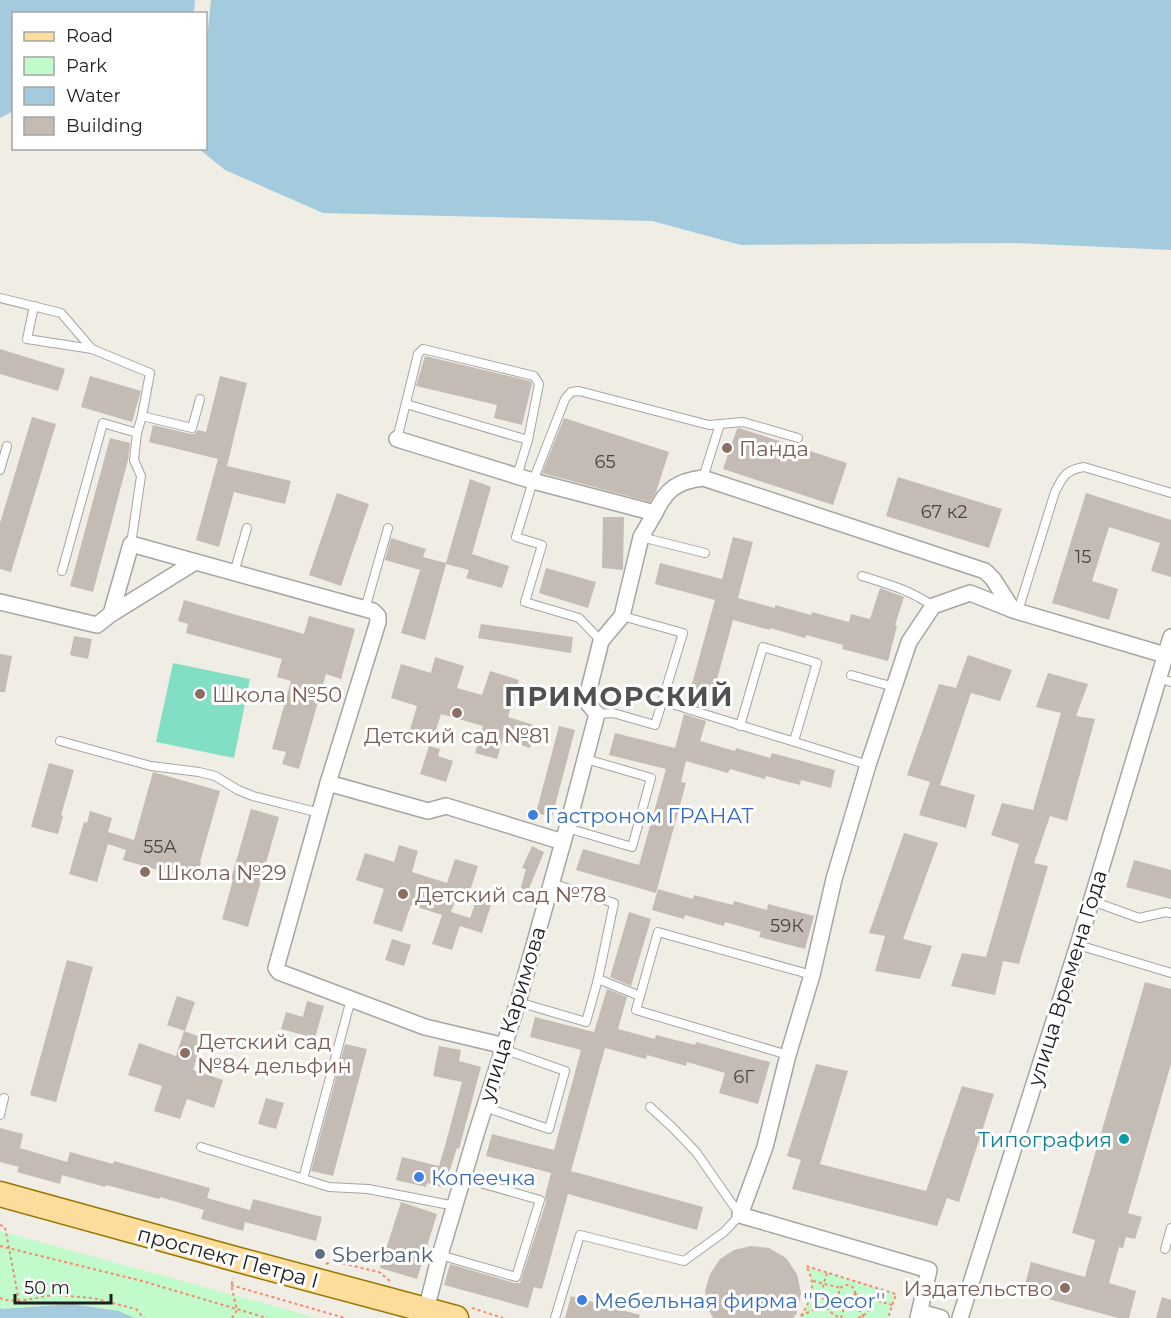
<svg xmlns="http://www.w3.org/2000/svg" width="1171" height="1318" font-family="Montserrat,sans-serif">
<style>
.park{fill:#c1facb}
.pitch{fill:#82dfc5}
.water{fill:#a4cadd}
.building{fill:#c4bcb4}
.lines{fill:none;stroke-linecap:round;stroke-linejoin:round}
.lane-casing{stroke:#a5a5a5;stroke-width:10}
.street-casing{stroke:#a5a5a5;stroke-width:18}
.primary-casing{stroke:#997600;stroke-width:27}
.path{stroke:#fb886a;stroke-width:2;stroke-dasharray:3 3;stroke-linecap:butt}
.lane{stroke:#fff;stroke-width:8}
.street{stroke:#fff;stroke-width:15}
.primary{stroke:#fcdd9c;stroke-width:24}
.education-dot{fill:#8d6e63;stroke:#fff;stroke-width:2}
.shop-dot{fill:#3f7fe0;stroke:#fff;stroke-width:2}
.culture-dot{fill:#0f9aa8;stroke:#fff;stroke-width:2}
.service-dot{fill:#5c6f8a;stroke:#fff;stroke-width:2}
.labels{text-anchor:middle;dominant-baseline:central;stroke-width:6;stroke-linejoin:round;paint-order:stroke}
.number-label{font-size:18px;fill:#484644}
.education-label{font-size:21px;fill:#785e54;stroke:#fff;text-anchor:start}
.shop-label{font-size:21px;fill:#366cbe;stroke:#fff;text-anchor:start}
.street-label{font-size:21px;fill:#1e1e1e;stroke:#fff}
.culture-label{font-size:21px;fill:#0d838f;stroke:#fff;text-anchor:end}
.service-label{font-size:21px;fill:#4e5e75;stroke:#fff;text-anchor:start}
.district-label{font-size:27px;font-weight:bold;letter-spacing:1.5px;fill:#515151;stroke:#fff}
</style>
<rect width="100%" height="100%" fill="#efede4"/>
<g class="park">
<path d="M 0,1231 L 317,1318 L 134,1318 C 93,1298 46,1306 3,1309 L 0,1308 Z"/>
<path d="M 806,1266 L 896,1294 L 888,1318 L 800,1318 C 811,1300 817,1285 806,1266 Z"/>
</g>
<polygon class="pitch" points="173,663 250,679 234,758 156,742"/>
<g class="water">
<polygon points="0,0 195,0 194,13 14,14 13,111 0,118"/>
<polygon points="211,0 1171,0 1171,250 1014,243 741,245 652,221 323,213 225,170 199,149 206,148 206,49"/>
<polygon points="72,1304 119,1311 134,1318 0,1318 0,1308 3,1309"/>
</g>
<g class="building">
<polygon points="0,349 65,369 58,391 0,374"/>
<polygon points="425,356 530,381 532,384 522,425 494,418 497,405 416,386"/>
<polygon points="90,376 141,391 132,422 81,407"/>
<polygon points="220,376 247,383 227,466 291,481 285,504 234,492 219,547 196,540 218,459 149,442 153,425 191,434 194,434 198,430 206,432"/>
<polygon points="32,417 56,424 11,572 0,569 0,523"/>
<polygon points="564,418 669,452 656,492 650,502 542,473"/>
<polygon points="739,428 847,463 833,505 723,469 737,429"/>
<polygon points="110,438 130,443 128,460 93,592 70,586"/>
<polygon points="898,477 1002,509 989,548 886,516"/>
<polygon points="470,479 491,487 472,554 509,566 502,588 466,578 469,570 446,564 425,640 401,633 420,570 385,560 391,538 426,549 423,557 446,563"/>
<polygon points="337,493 369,504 341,586 309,575"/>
<polygon points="1086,493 1171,520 1171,577 1151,571 1160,543 1109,527 1092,581 1118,589 1109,620 1052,603"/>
<polygon points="603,517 624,517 623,570 602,568"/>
<polygon points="733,537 753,542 738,598 775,608 775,605 811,615 812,612 849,622 851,614 870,619 880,588 904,597 895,625 897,626 888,661 842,649 843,645 806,635 805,638 770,628 770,630 733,620 709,709 687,702 715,600 655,584 660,563 722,579"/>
<polygon points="546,568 596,582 588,608 539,593"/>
<polygon points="184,600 304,634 309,616 355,629 341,679 326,674 299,769 282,764 286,752 272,749 291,681 277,677 282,659 186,633 188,624 178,621"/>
<polygon points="481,624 573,637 571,653 478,638"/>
<polygon points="74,636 92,639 88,659 70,655"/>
<polygon points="0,654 12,656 5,692 0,692"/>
<polygon points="968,655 1012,670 1000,701 971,693 940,785 975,795 966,828 919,815 930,782 907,775 939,684 956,688"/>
<polygon points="435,657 464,666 457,688 482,695 490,671 519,680 508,717 537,726 530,748 503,739 497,759 475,753 483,726 441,714 431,746 407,739 417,706 391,698 401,664 431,673"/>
<polygon points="1048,673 1088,684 1076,716 1095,719 1067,821 1050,816 1034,863 1048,866 1019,964 1003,961 995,995 951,986 962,953 986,957 1019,844 991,835 1002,803 1033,810 1061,713 1036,707"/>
<polygon points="684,714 706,721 700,741 735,751 736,748 770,758 772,753 835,770 831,788 801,780 800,785 766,776 765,779 730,769 728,773 686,761 681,782 686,783 656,893 576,870 583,849 639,865 666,769 609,755 615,733 675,748"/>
<polygon points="559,726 575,730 552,817 536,813"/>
<polygon points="429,746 440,749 438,756 453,761 446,782 420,774"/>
<polygon points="49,763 74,770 61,815 63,816 58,834 31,827"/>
<polygon points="153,772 220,791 200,862 201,863 196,881 123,860 126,850 108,844 97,882 69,874 84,822 87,823 90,811 112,818 108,832 134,840"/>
<polygon points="251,809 279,817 248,927 222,919 233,880 231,879"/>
<polygon points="904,833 938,843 903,939 932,946 920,979 875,971 885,936 869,933"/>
<polygon points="399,845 418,851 412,872 447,883 455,859 478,866 468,897 458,893 451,912 470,918 477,898 492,902 482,933 460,926 452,950 432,944 442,915 411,905 402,932 373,923 384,889 356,880 365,853 394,862"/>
<polygon points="532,846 544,852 526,896 519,894 526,869 522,868"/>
<polygon points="1134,860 1171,870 1171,899 1126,887"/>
<polygon points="658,889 693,899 694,895 733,905 734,901 767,910 768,904 814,916 805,949 759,937 761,932 725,922 724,926 685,915 684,919 652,910"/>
<polygon points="629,912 651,919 631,986 610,977"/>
<polygon points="392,939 411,945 404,966 385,960"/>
<polygon points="67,960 93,967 56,1102 30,1095"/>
<polygon points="1145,982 1171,989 1171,1064 1128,1213 1142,1217 1135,1239 1126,1237 1123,1248 1119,1247 1109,1283 1136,1291 1129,1318 1118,1318 1023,1292 1031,1262 1085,1277 1095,1240 1072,1233"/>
<polygon points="607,989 627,997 618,1029 655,1039 656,1035 695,1045 696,1042 770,1062 758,1104 719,1093 725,1073 687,1062 686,1066 647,1055 646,1059 605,1048 571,1171 703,1207 697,1230 568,1194 542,1289 534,1287 528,1308 444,1285 450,1264 514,1283 520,1283 546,1202 545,1196 551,1173 486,1156 492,1134 554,1150 581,1050 530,1037 535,1017 594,1032"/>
<polygon points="177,996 195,1002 185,1031 167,1025"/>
<polygon points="307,1001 324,1006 315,1038 281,1029 286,1012 303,1017"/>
<polygon points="184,1031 203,1038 193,1070 223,1080 214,1108 187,1099 180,1119 154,1111 162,1086 128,1075 139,1043 176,1056"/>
<polygon points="345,1044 367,1049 333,1176 311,1171"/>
<polygon points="439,1046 461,1050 459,1061 481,1067 459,1149 457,1148 444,1188 427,1183 426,1187 396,1180 402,1157 439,1166 445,1146 462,1082 433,1076"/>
<polygon points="816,1064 848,1071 820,1164 926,1191 962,1086 994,1094 959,1202 947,1198 937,1226 792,1189 801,1160 787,1156"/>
<polygon points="266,1098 284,1103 276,1129 258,1124"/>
<polygon points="0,1128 23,1134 20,1148 67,1162 70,1152 113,1164 114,1161 210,1188 207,1198 250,1210 253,1199 322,1217 316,1241 245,1222 243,1231 201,1219 204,1210 160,1197 159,1199 106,1185 105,1187 62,1175 60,1184 17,1172 19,1167 0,1162"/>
<polygon points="401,1202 437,1214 417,1279 380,1268"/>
<polygon points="751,1246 769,1248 786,1258 797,1274 801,1293 797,1313 793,1318 713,1318 708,1308 705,1291 710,1274 720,1259 734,1250"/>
<polygon points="571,1296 640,1315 639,1318 565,1318"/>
<polygon points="1162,1297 1171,1300 1171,1318 1156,1318"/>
</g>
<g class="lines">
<g class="lane-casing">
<g id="lane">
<polyline points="0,298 61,313 92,349 150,373 142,416"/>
<polyline points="34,306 27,339 92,349"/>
<polyline points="406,404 528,440 517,476"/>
<polyline points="137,433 142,416 192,428 200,399"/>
<polyline points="397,439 418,354 423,349 534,376 539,384 528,440"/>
<polyline points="0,470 7,446"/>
<polyline points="703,478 720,424"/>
<polyline points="641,537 705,553"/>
<polyline points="62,571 103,423 137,433 134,460 141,476 131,544"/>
<polyline points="234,573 247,528"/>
<path d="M 862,576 C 890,585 908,589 933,606"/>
<polyline points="365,609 388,528"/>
<path d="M 1018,611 L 1055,492 C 1063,476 1066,470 1084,467 L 1171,493"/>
<polyline points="601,641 579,618 525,602 542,545 516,537 533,481 565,399 571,392 579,391 709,425 743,422 798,438"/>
<polyline points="851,675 894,687"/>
<polyline points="1158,678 1171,682"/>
<path d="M 663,701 C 731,723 800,743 868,765"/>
<polyline points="597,714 613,713 655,725 683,633 622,616"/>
<polyline points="740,726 763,647 817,663 794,741"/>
<polyline points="60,741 151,766 199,772 215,776 238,790 253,796 320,813"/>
<polyline points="567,828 632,847 651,778 586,759"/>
<polyline points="1092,901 1139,918 1166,912 1171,913"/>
<polyline points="1078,945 1171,973"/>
<polyline points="598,979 640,996"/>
<polyline points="518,1002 586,1022 598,979 614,903 551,883"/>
<polyline points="788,1055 636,1010 658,932 812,975"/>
<polyline points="484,1107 549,1129 565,1071 503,1049"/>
<polyline points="0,1115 4,1098"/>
<polyline points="201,1147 329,1187 368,1189 455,1206"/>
<polyline points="303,1179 351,999"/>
<polyline points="1165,1249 1171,1228"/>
<polyline points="440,1255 516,1277 540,1200 463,1178"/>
<polyline points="555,1318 580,1235 684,1261 724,1232 740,1215 696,1152 673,1128 650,1107"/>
</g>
</g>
<g class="street-casing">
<g id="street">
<path d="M 397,439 L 533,481 L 655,513 C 666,489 678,481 703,478 L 985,571 L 993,579 L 1013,610 L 1165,655"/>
<polyline points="0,602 97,625 111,614 195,562"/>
<polyline points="111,614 131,544 373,611 378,616 378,622 328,783 276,968 279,972 425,1027 505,1046"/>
<polyline points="328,783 428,811 446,806 563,842"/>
<polyline points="920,1312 941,1318"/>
<polyline points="424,1318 440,1255 477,1131 518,1002 567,828 597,714 586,701 601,641 622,616 641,537 655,513"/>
<polyline points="918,1318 929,1270 740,1215 765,1147 788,1055 812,975 834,879 868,765 909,642 933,606 970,593 1013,610"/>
<polyline points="960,1318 1078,945 1171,637"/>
</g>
</g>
<g class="primary-casing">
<polyline id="primary" points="0,1194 239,1260 456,1318"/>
</g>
<g class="path">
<polyline points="0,1225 5,1227 19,1301"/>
<polyline points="0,1246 142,1281 267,1318"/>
<polyline points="326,1264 332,1261 379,1272 390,1281"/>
<path d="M 827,1273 C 820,1293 819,1308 840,1318"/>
<polyline points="813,1281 841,1288"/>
<polyline points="231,1285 345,1318"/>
<circle cx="847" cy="1293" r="8"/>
<polyline points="855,1294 892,1305"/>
<polyline points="0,1298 4,1300 19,1301 53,1295 93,1298 136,1309 144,1318"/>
<polyline points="853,1299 864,1318"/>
<polyline points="472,1308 503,1318"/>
<path d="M 801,1316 C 812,1298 817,1285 806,1266 L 896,1294 L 888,1318"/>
<polyline points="801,1316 840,1296"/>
<polyline points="232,1318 237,1310 231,1285 234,1278"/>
<polyline points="841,1318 846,1301"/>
<path d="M 858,1318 C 871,1313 874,1302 878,1290"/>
</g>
<use href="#lane" class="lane"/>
<use href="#street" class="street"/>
<use href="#primary" class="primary"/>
</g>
<g class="education-dot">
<circle cx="727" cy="448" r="6"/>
<circle cx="200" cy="694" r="6"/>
<circle cx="457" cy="713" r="6"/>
<circle cx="145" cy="872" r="6"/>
<circle cx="403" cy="894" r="6"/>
<circle cx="185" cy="1053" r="6"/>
<circle cx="1065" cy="1288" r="6"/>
</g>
<g class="shop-dot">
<circle cx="533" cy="815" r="6"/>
<circle cx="419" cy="1177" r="6"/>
<circle cx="582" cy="1300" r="6"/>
</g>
<circle class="culture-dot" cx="1124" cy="1139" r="6"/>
<circle class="service-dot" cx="320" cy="1254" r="6"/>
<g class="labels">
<g class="number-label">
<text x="605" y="462">65</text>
<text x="944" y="512">67 к2</text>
<text x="1083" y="557">15</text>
<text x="160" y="847">55А</text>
<text x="787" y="926">59К</text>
<text x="744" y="1077">6Г</text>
</g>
<g class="education-label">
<text x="739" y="448">Панда</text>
<text x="212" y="694">Школа №50</text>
<text x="457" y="735" text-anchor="middle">Детский сад №81</text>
<text x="157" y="872">Школа №29</text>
<text x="415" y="894">Детский сад №78</text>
<text x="197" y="1041">Детский сад<tspan x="197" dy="24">№84 дельфин</tspan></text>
<text x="1053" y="1288" text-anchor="end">Издательство</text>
</g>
<g class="shop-label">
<text x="545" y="815">Гастроном ГРАНАТ</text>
<text x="431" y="1177">Копеечка</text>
<text x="594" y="1300">Мебельная фирма ''Decor''</text>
</g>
<g class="street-label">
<text transform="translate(1067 978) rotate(-73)">улица Времена Года</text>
<text transform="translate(512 1014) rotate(-73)">улица Каримова</text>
<text transform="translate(228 1257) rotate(15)">проспект Петра I</text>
</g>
<g class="culture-label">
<text x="1112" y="1139">Типография</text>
</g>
<g class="service-label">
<text x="332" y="1254">Sberbank</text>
</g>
<g class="district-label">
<text x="619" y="696">ПРИМОРСКИЙ</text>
</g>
</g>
<rect x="12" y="12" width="195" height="138" fill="#ffffff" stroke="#a5a5a5" stroke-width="1.5"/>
<rect x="24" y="32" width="30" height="9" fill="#fcdd9c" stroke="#a5a5a5" stroke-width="1.5"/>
<text x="66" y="42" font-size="18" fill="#1e1e1e">Road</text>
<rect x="24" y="57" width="30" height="18" fill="#c1facb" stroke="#a5a5a5" stroke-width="1.5"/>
<text x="66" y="72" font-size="18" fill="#1e1e1e">Park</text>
<rect x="24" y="87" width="30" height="18" fill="#a4cadd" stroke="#a5a5a5" stroke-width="1.5"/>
<text x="66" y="102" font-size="18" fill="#1e1e1e">Water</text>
<rect x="24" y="117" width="30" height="18" fill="#c4bcb4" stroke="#a5a5a5" stroke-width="1.5"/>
<text x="66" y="132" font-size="18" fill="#1e1e1e">Building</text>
<path d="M15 1294v9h96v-9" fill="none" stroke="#1e1e1e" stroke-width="3"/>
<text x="24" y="1294" font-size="18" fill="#1e1e1e" stroke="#ffffff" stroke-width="4.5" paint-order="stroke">50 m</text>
</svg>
